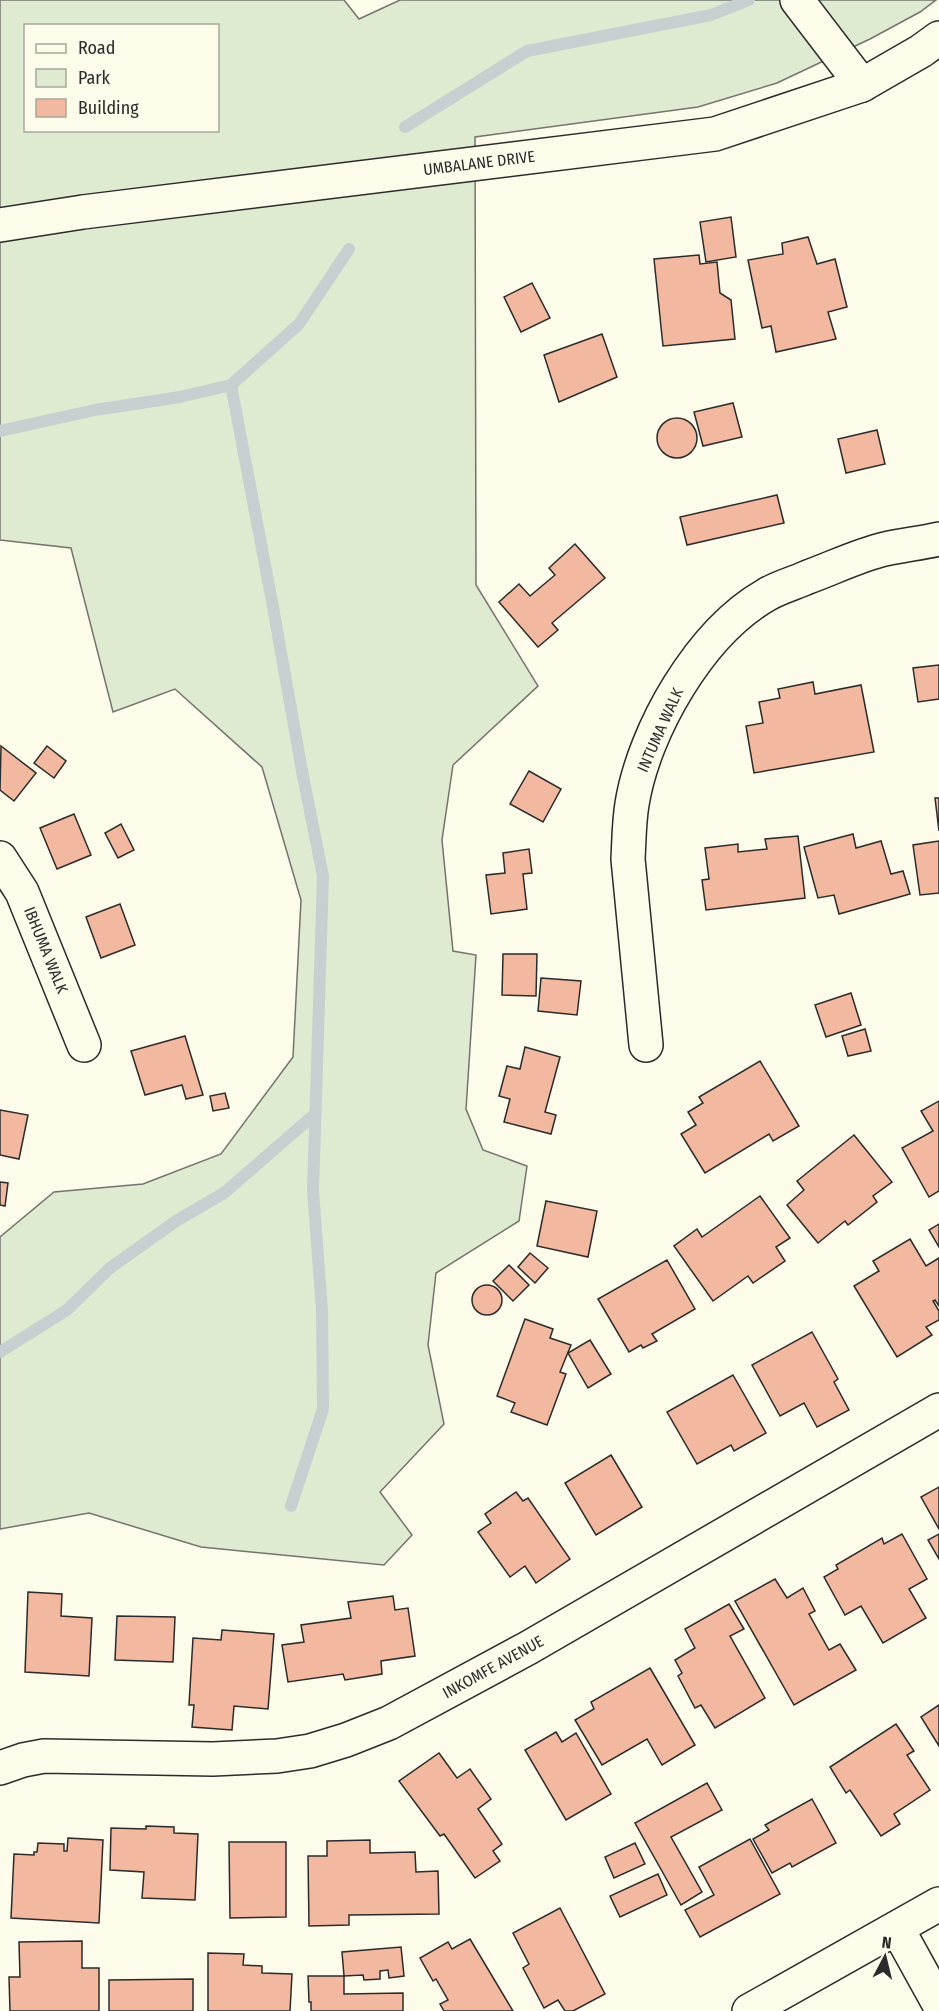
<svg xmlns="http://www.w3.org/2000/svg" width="939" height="2011" font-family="'Fira Sans Condensed',sans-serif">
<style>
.green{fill:#deebd1;stroke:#74746e;stroke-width:1.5;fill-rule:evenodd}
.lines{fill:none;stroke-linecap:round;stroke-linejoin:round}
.stream{stroke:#c7d0d0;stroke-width:12}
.building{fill:#f2b8a0;stroke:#2b2b2b;stroke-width:1.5}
.minor-casing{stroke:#2b2b2b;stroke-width:36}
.minor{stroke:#fdfbea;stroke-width:33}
.labels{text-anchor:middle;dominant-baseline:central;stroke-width:4.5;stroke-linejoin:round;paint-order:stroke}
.street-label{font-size:16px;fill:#2b2b2b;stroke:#fdfbea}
</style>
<rect width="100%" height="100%" fill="#fdfbea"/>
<path class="green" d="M 0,0 L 344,0 L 359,19 L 400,0 L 936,0 L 920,12 L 870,39 L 777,83 L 698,107 L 475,137 L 476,585 L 538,686 L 453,765 L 442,840 L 453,951 L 476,955 L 466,1109 L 483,1150 L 527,1166 L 519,1221 L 436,1273 L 428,1345 L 444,1424 L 380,1492 L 412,1535 L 384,1565 L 201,1547 L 89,1513 L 0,1529 L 0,1237 L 54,1192 L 143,1184 L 221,1154 L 293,1057 L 301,900 L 262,767 L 175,689 L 113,712 L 71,548 L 0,540 ZM 26,26 L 218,26 L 218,130 L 26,130 Z"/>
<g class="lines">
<g class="stream">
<polyline points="405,127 527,51 711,15 749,0"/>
<polyline points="231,385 273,607 302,771 323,876 313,1191 322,1310 323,1409 291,1506"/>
<polyline points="0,431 95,410 180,397 231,385 299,324 349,249"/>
<polyline points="0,1352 67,1310 110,1268 176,1221 224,1193 315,1114"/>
</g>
</g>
<g class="building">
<polygon points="731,217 736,257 706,262 700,222"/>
<polygon points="808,237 817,264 835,259 847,307 828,312 836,339 776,352 771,326 762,328 748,260 783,254 782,243"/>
<polygon points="699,255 700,264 717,262 720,293 731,300 735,339 663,346 654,259"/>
<polygon points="532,283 550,318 521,332 504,297"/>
<polygon points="602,334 617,377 559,402 544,355"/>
<polygon points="733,403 742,437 703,446 694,412"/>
<circle cx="677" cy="438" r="20"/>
<polygon points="877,430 885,464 846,473 838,439"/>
<polygon points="777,495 784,523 687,545 680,517"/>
<polygon points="575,544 605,578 552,623 558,630 538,647 499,602 519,584 530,596 555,575 549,568"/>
<polygon points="939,665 939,699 918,702 913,668"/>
<polygon points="813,682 815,694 861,685 874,752 754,773 746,726 763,723 759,702 780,698 778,689"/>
<polygon points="1,746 36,773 14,801 0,790"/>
<polygon points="47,746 66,761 54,778 34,763"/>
<polygon points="529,771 561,789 543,822 510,804"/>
<polygon points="935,798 939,798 939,831"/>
<polygon points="74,814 91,855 57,869 40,828"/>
<polygon points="121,824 134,850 118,858 105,833"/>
<polygon points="853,834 856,848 881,841 891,874 903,871 910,894 839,914 834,895 818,898 804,847"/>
<polygon points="798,836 805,898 706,910 702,880 709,879 705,848 738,844 738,852 767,849 765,839"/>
<polygon points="939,841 939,893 920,895 913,845"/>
<polygon points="529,849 532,873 523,874 527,909 491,914 486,875 505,873 503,853"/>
<polygon points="120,904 135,945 101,958 86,917"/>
<polygon points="503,954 537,954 536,996 502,995"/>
<polygon points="541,978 581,981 577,1015 538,1011"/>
<polygon points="851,993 861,1025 826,1037 815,1005"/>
<polygon points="865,1029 871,1051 848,1056 842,1036"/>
<polygon points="185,1036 203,1095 186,1099 182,1085 145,1095 131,1051"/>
<polygon points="525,1047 560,1057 545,1112 556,1115 551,1134 504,1122 510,1099 499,1096 507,1066 520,1069"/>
<polygon points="760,1061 799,1126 773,1141 769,1134 705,1173 681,1134 696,1125 688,1112 703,1103 699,1097"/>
<polygon points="225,1093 229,1108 213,1111 210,1096"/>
<polygon points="939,1101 939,1191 929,1197 902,1148 933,1131 921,1111"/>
<polygon points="0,1110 28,1115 19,1159 0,1155"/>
<polygon points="854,1135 892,1182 873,1196 877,1202 848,1225 845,1221 818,1243 787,1205 804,1190 797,1181"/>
<polygon points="0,1182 8,1183 5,1206 0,1205"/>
<polygon points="760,1196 790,1238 776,1247 785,1261 753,1283 748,1276 713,1301 674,1246 697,1229 702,1237"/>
<polygon points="546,1201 597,1211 588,1257 537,1246"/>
<polygon points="939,1224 939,1247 929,1230"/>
<polygon points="910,1239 926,1266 939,1258 939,1306 935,1300 933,1301 939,1311 939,1320 926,1327 932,1335 897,1357 854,1286 879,1271 873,1261"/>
<polygon points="530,1253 548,1268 535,1283 518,1267"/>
<polygon points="667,1260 695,1309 652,1334 657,1341 643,1348 641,1345 629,1352 598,1299"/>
<polygon points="509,1265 529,1285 513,1301 493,1281"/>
<circle cx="487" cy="1300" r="15"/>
<polygon points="525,1319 553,1329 550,1338 571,1345 560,1372 566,1374 547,1425 511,1412 515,1403 497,1396"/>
<polygon points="812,1332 838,1379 834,1382 849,1410 817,1427 804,1403 780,1416 752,1365"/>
<polygon points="590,1340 611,1374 588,1388 568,1353"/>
<polygon points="733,1375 766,1433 734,1451 731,1445 697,1464 667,1412"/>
<polygon points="611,1455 642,1507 596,1535 565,1483"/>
<polygon points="939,1487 939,1529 921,1497"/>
<polygon points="516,1492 523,1501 528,1498 570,1559 536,1583 525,1566 510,1577 478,1532 491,1523 485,1514"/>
<polygon points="902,1534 927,1579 909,1589 926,1618 883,1643 861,1606 845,1615 824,1577 838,1569 836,1565 882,1538 884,1544"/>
<polygon points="939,1534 939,1559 928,1540"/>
<polygon points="775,1579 787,1598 803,1588 815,1611 809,1614 829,1650 840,1644 856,1670 794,1705 735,1601"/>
<polygon points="28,1592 62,1594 61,1616 92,1618 89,1676 25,1672"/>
<polygon points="393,1596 395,1610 408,1608 415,1656 381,1661 382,1674 345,1680 343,1674 288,1682 282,1645 304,1642 301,1625 351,1618 348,1602"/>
<polygon points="729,1604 744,1629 730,1636 765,1698 715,1728 701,1705 695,1708 678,1676 682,1673 675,1660 695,1648 685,1629"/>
<polygon points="117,1616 175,1617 173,1662 115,1660"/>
<polygon points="222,1630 274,1634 268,1709 234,1706 232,1730 192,1727 194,1705 189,1705 193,1638 221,1640"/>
<polygon points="650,1668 695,1745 662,1765 647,1739 602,1765 575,1720 594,1709 591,1702"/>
<polygon points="939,1705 939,1746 921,1717"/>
<polygon points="896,1724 914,1751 907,1755 930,1790 894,1814 900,1824 881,1836 850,1790 846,1793 830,1767"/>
<polygon points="556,1732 562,1742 576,1733 611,1794 566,1820 525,1750"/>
<polygon points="439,1753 457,1778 470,1769 491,1799 478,1809 502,1844 493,1851 500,1861 475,1878 444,1834 440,1836 399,1781"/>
<polygon points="707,1783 722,1810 671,1837 702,1892 681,1905 635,1823"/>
<polygon points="812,1799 836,1843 792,1867 790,1863 772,1873 753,1839 769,1830 765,1825"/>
<polygon points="146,1826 174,1827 174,1833 198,1834 195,1900 142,1898 144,1872 110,1870 111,1828 146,1829"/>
<polygon points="68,1838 103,1840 99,1923 11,1918 14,1854 34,1855 34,1852 37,1852 38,1843 64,1844 64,1851 67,1851"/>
<polygon points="750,1839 780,1894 700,1937 685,1910 714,1895 699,1867"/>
<polygon points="370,1840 370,1853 415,1852 416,1872 438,1871 439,1914 349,1915 349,1925 309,1926 308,1856 327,1856 327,1841"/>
<polygon points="229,1842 286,1842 286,1917 230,1918"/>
<polygon points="635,1843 645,1864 614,1878 605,1857"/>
<polygon points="658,1874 667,1895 620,1917 610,1896"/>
<polygon points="560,1908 605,1994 573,2011 565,2011 558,2000 544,2008 523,1968 529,1964 513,1933"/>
<polygon points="470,1939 513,2011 444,2011 440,2004 448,2000 436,1979 433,1981 420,1958 448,1942 452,1949"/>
<polygon points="82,1941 82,1968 99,1968 99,2011 10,2011 9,1977 20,1977 19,1942"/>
<polygon points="401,1947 404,1976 389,1978 388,1970 380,1971 380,1979 364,1980 363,1975 344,1976 342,1952"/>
<polygon points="208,1953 244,1954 243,1965 262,1966 262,1973 292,1974 290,2011 208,2011"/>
<polygon points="308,1976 344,1976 344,1994 403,1993 403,2011 311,2011 311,2002 309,2002"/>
<polygon points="193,1979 193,2011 109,2011 109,1980"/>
</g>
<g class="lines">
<g class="minor-casing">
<g id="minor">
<polyline points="797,0 862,85"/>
<polyline points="0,225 83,212 715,134 862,85 921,51 939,38"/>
<polyline points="0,858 22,892 84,1045"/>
<path d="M 646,1045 L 628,859 C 629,841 629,822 632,804 C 644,730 700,633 766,595 C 779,587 795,583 808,577 C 833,568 859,555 885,549 C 903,545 921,543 939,539"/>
<polyline points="0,1768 23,1760 44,1756 213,1759 277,1756 310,1751 346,1740 389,1723 528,1648 939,1410"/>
<polyline points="897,1928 939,2004"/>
<polyline points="749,2011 939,1904"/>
</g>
</g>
<use href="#minor" class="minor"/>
</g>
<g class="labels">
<g class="street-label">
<text transform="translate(479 163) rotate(-7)">UMBALANE DRIVE</text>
<text transform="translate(660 730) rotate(-66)">INTUMA WALK</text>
<text transform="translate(46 950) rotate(68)">IBHUMA WALK</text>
<text transform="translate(493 1667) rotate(-29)">INKOMFE AVENUE</text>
</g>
</g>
<rect x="24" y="24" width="195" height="108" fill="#fdfbea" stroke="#a9a89e" stroke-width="1.5"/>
<rect x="36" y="44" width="30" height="9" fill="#fdfbea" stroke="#a9a89e" stroke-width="1.5"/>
<text x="78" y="54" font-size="18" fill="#2b2b2b">Road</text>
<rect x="36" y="69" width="30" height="18" fill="#deebd1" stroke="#a9a89e" stroke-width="1.5"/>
<text x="78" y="84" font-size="18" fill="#2b2b2b">Park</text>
<rect x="36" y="99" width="30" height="18" fill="#f2b8a0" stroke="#a9a89e" stroke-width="1.5"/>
<text x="78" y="114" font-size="18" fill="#2b2b2b">Building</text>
<g transform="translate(885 1957) rotate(7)" stroke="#fdfbea" stroke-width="4.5" paint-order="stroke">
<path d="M0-4.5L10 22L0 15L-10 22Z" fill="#2b2b2b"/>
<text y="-9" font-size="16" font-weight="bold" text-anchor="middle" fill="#2b2b2b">N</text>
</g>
</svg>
